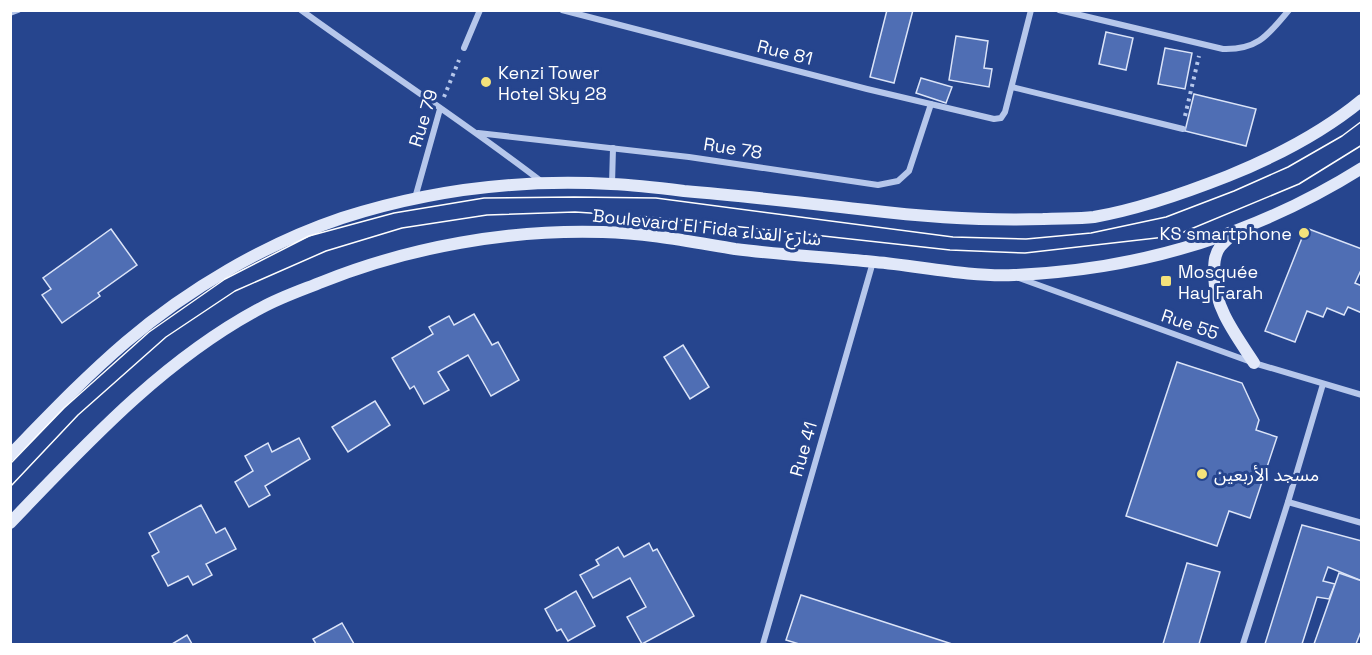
<svg xmlns="http://www.w3.org/2000/svg" width="1372" height="655" font-family="'Space Grotesk','Noto Sans Arabic',sans-serif">
<style>
.building{fill:#4f6eb4;stroke:#dbe4f8;stroke-width:1.5}
.lines{fill:none;stroke-linecap:round;stroke-linejoin:round}
.path{stroke:#b6c7eb;stroke-width:4;stroke-dasharray:3 4.5;stroke-linecap:butt}
.street{stroke:#b6c7eb;stroke-width:6}
.secondary{stroke:#e1e8f9;stroke-width:12}
.tram{stroke:#fff;stroke-width:1.5}
.poi-dot{fill:#f4e27b;stroke:#26458e;stroke-width:2}
.labels{text-anchor:middle;dominant-baseline:central;stroke-width:6;stroke-linejoin:round;paint-order:stroke}
.street-label{font-size:18px;fill:#fff;stroke:#26458e}
.poi-label{font-size:18px;fill:#fff;stroke:#26458e;text-anchor:start}
</style>
<rect width="100%" height="100%" fill="#26458e"/>
<g class="building">
<polygon points="887,10 913,10 894,83 870,77"/>
<polygon points="1106,32 1133,38 1126,70 1099,64"/>
<polygon points="956,36 988,41 984,68 992,69 989,87 949,80"/>
<polygon points="1165,48 1192,53 1185,89 1158,84"/>
<polygon points="921,78 952,87 946,103 916,93"/>
<polygon points="1194,94 1256,109 1246,146 1185,131"/>
<polygon points="1306,228 1362,249 1362,268 1355,283 1362,286 1362,313 1348,307 1344,315 1327,308 1323,317 1307,311 1295,342 1265,331"/>
<polygon points="111,229 137,265 98,293 100,296 62,323 42,295 51,289 43,278"/>
<polygon points="474,314 492,345 498,342 519,380 491,396 468,355 438,372 449,390 424,404 414,386 410,389 392,358 433,334 429,327 449,316 454,325"/>
<polygon points="683,345 709,387 690,399 664,357"/>
<polygon points="1177,362 1242,383 1259,420 1256,430 1277,437 1250,518 1229,511 1217,546 1126,516"/>
<polygon points="375,401 390,425 348,452 332,427"/>
<polygon points="299,438 310,459 265,486 270,495 249,507 235,482 253,471 245,456 268,443 272,452"/>
<polygon points="201,505 216,533 225,528 236,549 206,564 212,575 193,585 188,576 168,586 152,556 159,552 149,533"/>
<polygon points="1302,525 1362,541 1362,581 1328,567 1323,581 1335,584 1329,599 1317,597 1302,644 1265,644"/>
<polygon points="649,543 653,551 657,549 694,616 642,644 627,617 646,607 630,578 593,598 580,575 599,565 596,560 618,547 624,557"/>
<polygon points="1187,563 1220,572 1199,644 1163,644"/>
<polygon points="1339,573 1362,581 1362,629 1356,644 1314,644"/>
<polygon points="576,591 595,626 568,641 561,629 557,631 545,609"/>
<polygon points="801,595 952,644 799,644 786,640"/>
<polygon points="342,623 354,644 316,644 313,639"/>
<polygon points="187,635 192,644 172,644"/>
</g>
<g class="lines">
<g class="path">
<polyline points="444,97 459,60"/>
<polyline points="1185,116 1199,56"/>
</g>
<g class="street">
<path d="M 301,10 C 381,68 464,122 542,182"/>
<polyline points="562,10 867,89 994,119 1001,118 1005,112 1031,10"/>
<path d="M 1059,10 L 1223,49 C 1258,50 1268,35 1289,10"/>
<polyline points="10,13 18,10"/>
<polyline points="464,48 480,10"/>
<polyline points="1012,87 1183,129"/>
<polyline points="478,133 689,157 878,185 898,181 909,171 931,104"/>
<polyline points="612,184 613,148"/>
<polyline points="415,198 440,109"/>
<polyline points="1019,278 1254,363 1362,395"/>
<polyline points="1288,502 1362,523"/>
<polyline points="763,644 873,262"/>
<polyline points="1243,644 1288,502 1323,384"/>
</g>
<g class="secondary">
<path d="M 1233,234 C 1229,238 1223,243 1220,247 C 1214,255 1214,265 1214,275 C 1215,309 1236,335 1254,363"/>
<path d="M 10,455 C 48,416 85,377 126,342 C 188,289 265,244 342,218 C 429,190 520,179 611,184 C 635,185 660,188 684,191 C 745,196 806,203 867,210 C 926,217 983,221 1043,219 C 1060,218 1078,219 1094,217 C 1140,209 1185,193 1228,176 C 1275,157 1322,133 1362,100"/>
<path d="M 10,523 C 86,444 163,360 261,308 C 281,297 302,290 322,282 C 409,247 510,229 603,232 C 648,233 692,242 735,249 C 781,255 828,257 875,262 C 920,266 968,277 1014,275 C 1139,270 1255,235 1362,168"/>
</g>
<g class="tram">
<polyline points="10,464 64,408 149,332 225,279 309,236 394,213 484,198 574,197 656,198 953,237 1026,239 1091,233 1166,217 1234,191 1288,167 1342,136 1362,121"/>
<polyline points="10,487 78,415 166,337 235,291 326,251 402,228 487,215 575,212 651,217 950,250 1025,253 1174,236 1299,184 1362,145"/>
</g>
</g>
<g class="poi-dot">
<circle cx="486" cy="82" r="6"/>
<circle cx="1304" cy="233" r="6"/>
<rect x="1160" y="275" width="12" height="12" rx="3"/>
<circle cx="1202" cy="474" r="6"/>
</g>
<g class="labels">
<g class="street-label">
<text transform="translate(785 52) rotate(14)">Rue 81</text>
<text transform="translate(423 118) rotate(-73)">Rue 79</text>
<text transform="translate(733 148) rotate(9)">Rue 78</text>
<text transform="translate(707 227) rotate(6)">Boulevard El Fida شارع الفداء</text>
<text transform="translate(1190 324) rotate(19)">Rue 55</text>
<text transform="translate(803 449) rotate(-74)">Rue 41</text>
</g>
<g class="poi-label">
<text x="498" y="72">Kenzi Tower<tspan x="498" dy="21">Hotel Sky 28</tspan></text>
<text x="1292" y="233" text-anchor="end">KS smartphone</text>
<text x="1178" y="271">Mosquée<tspan x="1178" dy="21">Hay Farah</tspan></text>
<text x="1214" y="474">مسجد الأربعين</text>
</g>
</g>
<rect width="1372" height="655" fill="none" stroke="#ffffff" stroke-width="24"/>
</svg>
